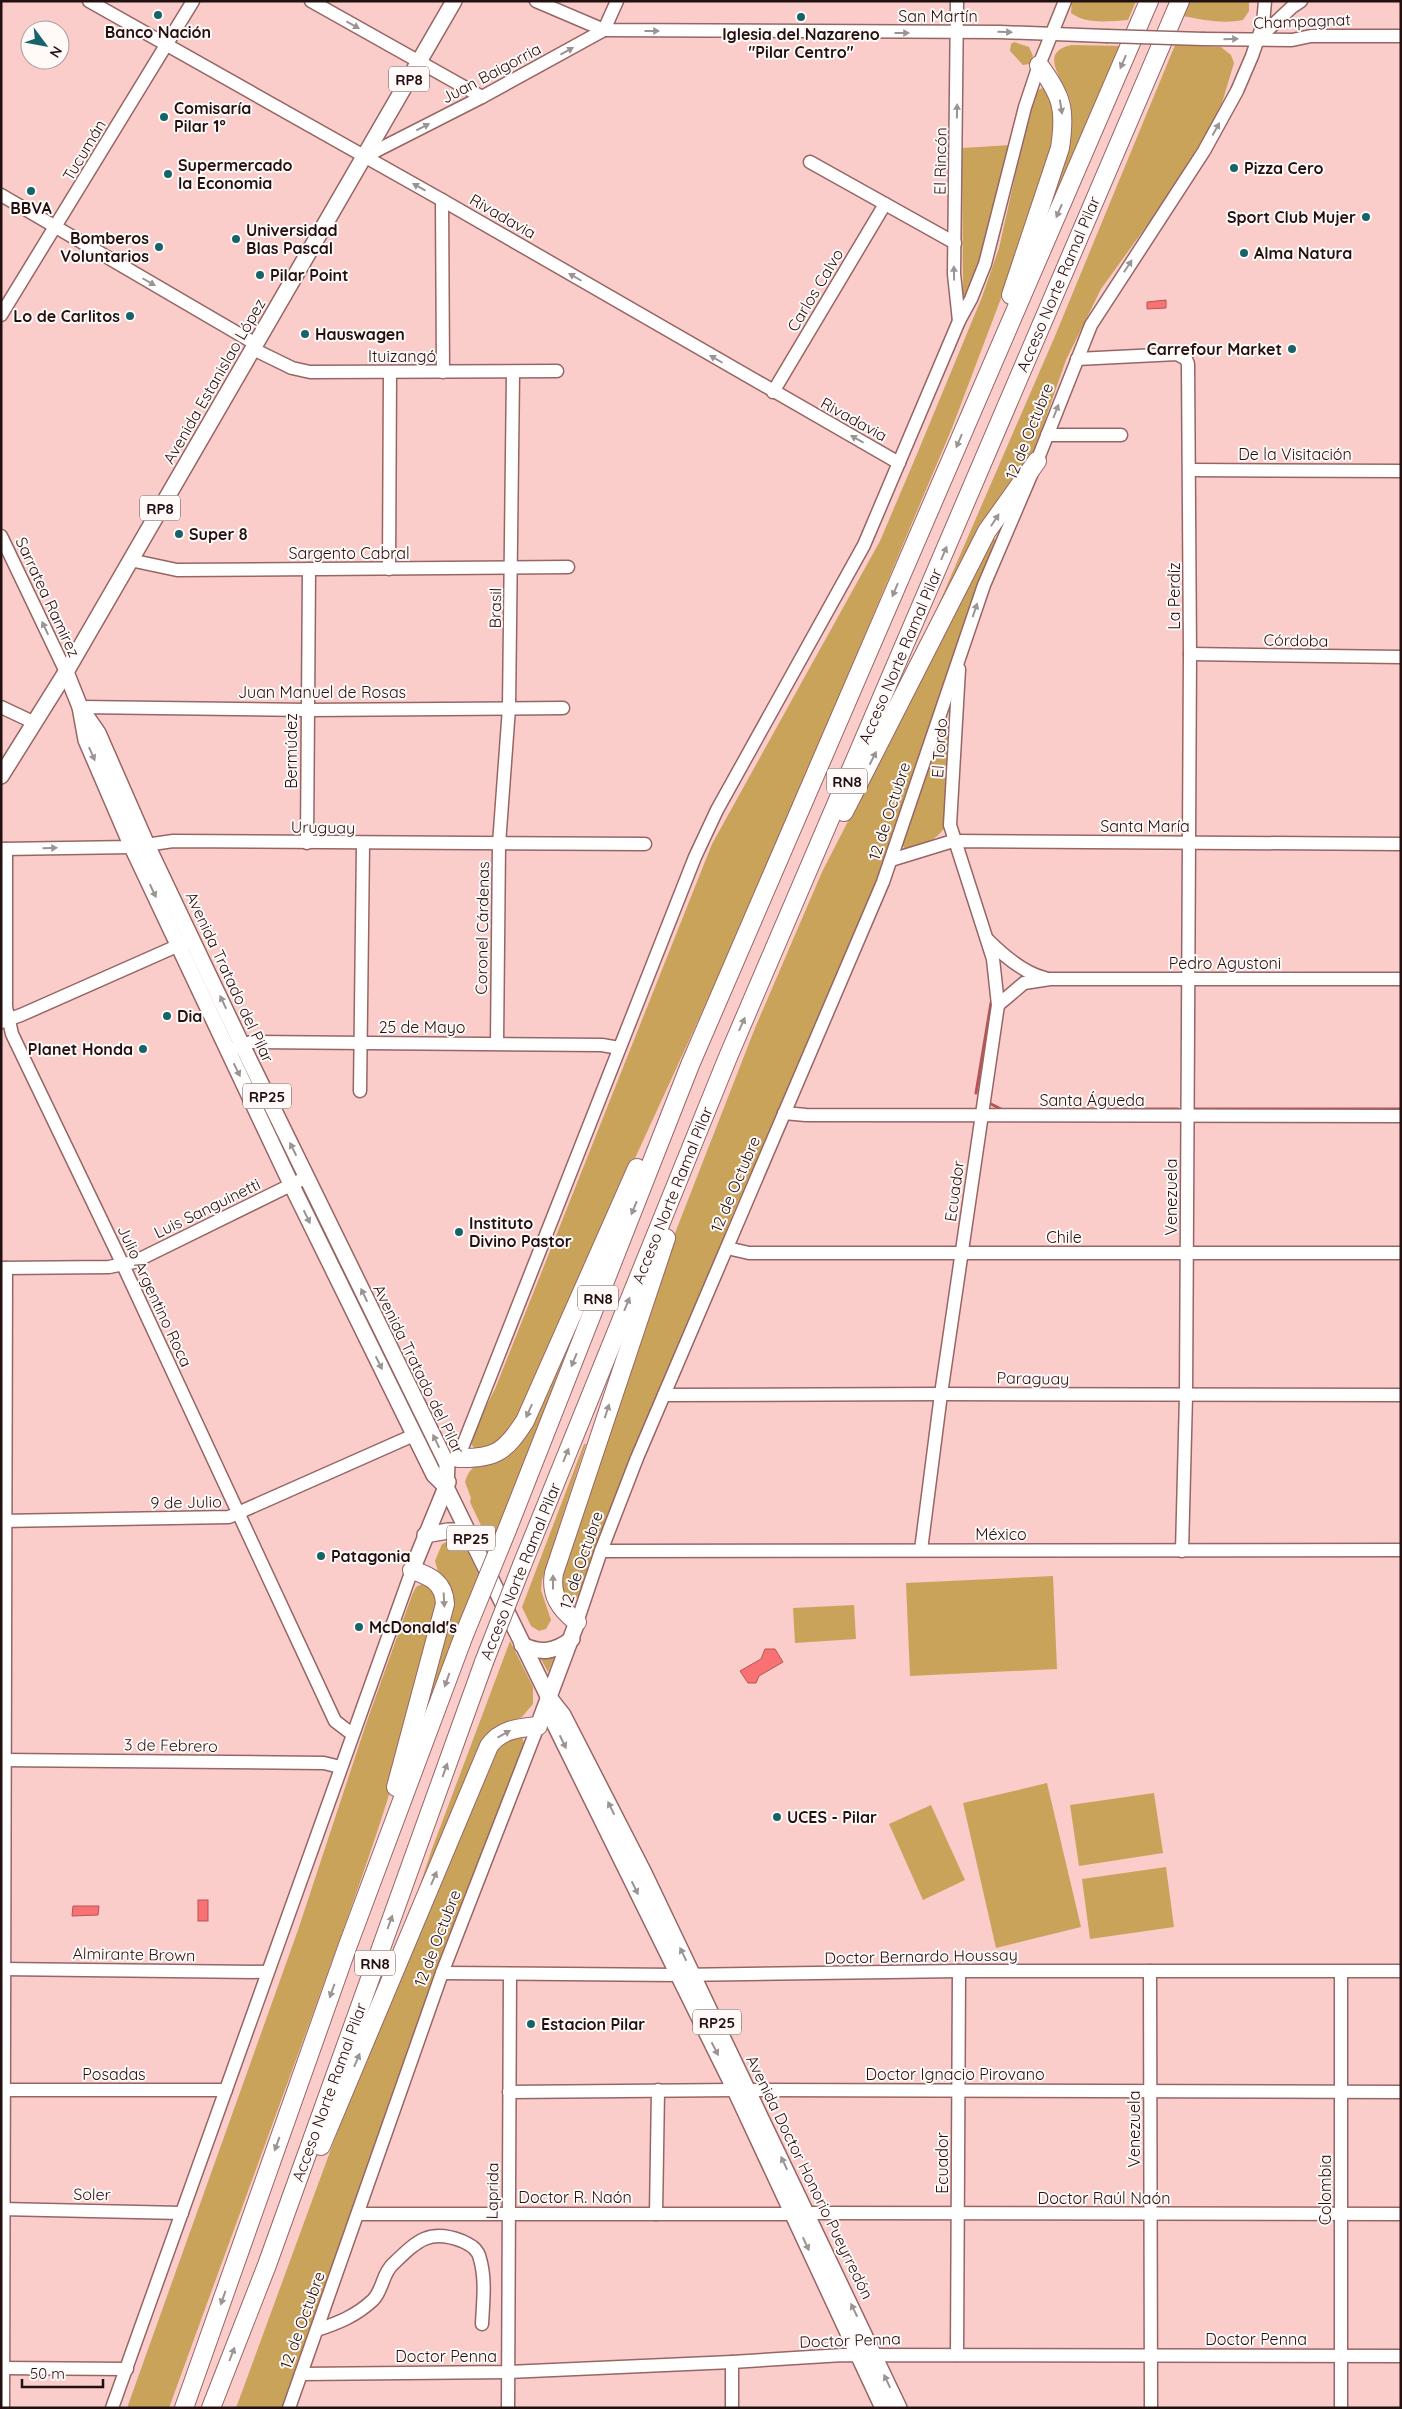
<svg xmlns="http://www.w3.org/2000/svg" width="1402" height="2409" font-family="Quicksand,sans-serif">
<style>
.green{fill:#caa35b}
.water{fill:#f87173;stroke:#b85455}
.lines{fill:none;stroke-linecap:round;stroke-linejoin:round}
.stream{stroke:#b85455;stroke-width:3}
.minor-casing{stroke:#976664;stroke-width:15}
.major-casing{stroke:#976664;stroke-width:18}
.highway-casing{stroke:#976664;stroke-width:20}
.minor{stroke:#fff;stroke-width:12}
.major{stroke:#fff;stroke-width:15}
.highway{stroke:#fff;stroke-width:18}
.minor-bridge-casing{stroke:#976664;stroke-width:15;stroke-linecap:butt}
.highway-bridge-casing{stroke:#976664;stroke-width:20;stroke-linecap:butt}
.minor-bridge{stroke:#fff;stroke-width:12}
.highway-bridge{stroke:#fff;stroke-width:18}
.oneway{fill:#9c9393}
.poi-dot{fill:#156469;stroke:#fff9f8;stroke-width:2}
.labels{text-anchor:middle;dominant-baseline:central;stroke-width:4;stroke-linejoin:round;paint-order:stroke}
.shield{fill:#fff9f8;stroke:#655656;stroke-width:1}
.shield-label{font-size:15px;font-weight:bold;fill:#231010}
.street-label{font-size:16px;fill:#231010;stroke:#fff9f8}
.poi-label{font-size:16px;font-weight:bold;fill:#231010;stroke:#fff9f8;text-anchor:start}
</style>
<rect width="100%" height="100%" fill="#facdcb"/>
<g class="green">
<path d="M 1072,1 L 1136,1 L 1128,20 C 1108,21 1088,25 1071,13 Z"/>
<path d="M 1190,1 L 1249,1 L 1249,11 L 1243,20 C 1224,24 1202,20 1183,16 Z"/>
<polygon points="1014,42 1029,47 1033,56 1030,64 1023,65 1010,51 1011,44"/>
<path d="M 1071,45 L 1125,46 L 1029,263 C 1044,213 1066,159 1071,108 C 1073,87 1032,54 1071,45 Z"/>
<polygon points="1175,45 1221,47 1231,55 1234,63 1222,103 1206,134 1158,210 1101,289 1066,360 1037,443 1024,470 915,659 1055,336"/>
<polygon points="1045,87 1060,123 1037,203 952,428 752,903 593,1250 527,1407 503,1444 476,1450 471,1444 476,1426 495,1389 712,844 880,541 917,454 982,297 999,248 1032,100 1038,90"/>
<polygon points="1011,145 976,280 963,301 962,148"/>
<polygon points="993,538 996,540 968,610 888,855 818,1022 732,1216 693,1319 580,1597 574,1599 566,1597 559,1587 559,1576 647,1305 755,1028 822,872"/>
<path d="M 948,725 L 952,727 L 947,824 C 940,837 920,851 905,849 L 901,843 L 944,727 Z"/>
<path d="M 584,1304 L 493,1551 L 470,1502 L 471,1498 L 465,1482 C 471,1463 479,1465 497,1460 Z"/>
<polygon points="584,1444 586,1444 542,1580 541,1590 551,1620 546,1629 539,1631 531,1626 522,1607"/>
<polygon points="454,1539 463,1542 481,1580 403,1785 429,1681 440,1578 435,1561 442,1544"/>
<polygon points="1053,1576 1057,1669 910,1676 906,1583"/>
<path d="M 422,1584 L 429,1586 L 439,1598 C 414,1737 364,1873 316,2005 C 267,2139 218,2273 169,2408 L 127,2408 L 298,1930 L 367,1721 L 412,1595 L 416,1587 Z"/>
<polygon points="854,1605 856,1639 795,1643 793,1608"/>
<polygon points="510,1641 533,1687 533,1704 522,1717 504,1723 491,1732 396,1956 432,1849"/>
<polygon points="555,1655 548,1672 541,1659"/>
<polygon points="522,1736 525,1747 284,2408 236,2408 353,2089 497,1743"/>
<polygon points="1047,1783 1081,1927 996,1948 963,1803"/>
<polygon points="1154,1793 1163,1853 1079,1866 1070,1805"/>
<polygon points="931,1805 965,1880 923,1900 889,1824"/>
<polygon points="1166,1867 1174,1927 1090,1939 1082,1879"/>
</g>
<g class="water">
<polygon points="1166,300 1166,308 1147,309 1147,302"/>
<polygon points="765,1649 775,1649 783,1662 759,1676 756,1683 748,1683 740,1671 761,1659"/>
<rect x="198" y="1900" width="10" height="21"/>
<polygon points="73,1906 99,1906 98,1915 72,1916"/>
</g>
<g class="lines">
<g class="stream">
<polyline points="976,1093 991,1003"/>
<polyline points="991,1104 1001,1109"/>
<polyline points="1065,1109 1178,1109"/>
<polyline points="1195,1109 1401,1109"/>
</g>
<g class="minor-casing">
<g id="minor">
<polyline points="89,1 442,200 899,463"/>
<polyline points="311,1 482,97"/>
<polyline points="536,1 604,30 1000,32 1106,36"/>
<polyline points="957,1 954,274 959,321"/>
<polyline points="1260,37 1292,7 1301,1"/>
<polyline points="1204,39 1292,40 1311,36 1401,36"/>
<polyline points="364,157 482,97 604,30 617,1"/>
<polyline points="810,162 955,243"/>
<polyline points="1,195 256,344"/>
<polyline points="442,200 443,372"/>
<polyline points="1,315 193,1"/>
<polyline points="253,349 292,368 310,372 557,371"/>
<polyline points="1077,359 1177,354 1186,359 1188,364 1190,654 1186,1396 1182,1551"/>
<polyline points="773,392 885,204"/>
<polyline points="1047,435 1121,435"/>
<polyline points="1190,470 1401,471"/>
<polyline points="1,536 66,672"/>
<polyline points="130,560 177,570 568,567"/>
<polyline points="389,569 390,372"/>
<polyline points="1190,654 1401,657"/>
<polyline points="1,707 35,723"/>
<polyline points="80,707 308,710 563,708"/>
<polyline points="307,843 309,569"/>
<polyline points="1,849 132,847 173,841 645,844"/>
<polyline points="6,849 6,1007 12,1034 123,1265 335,1721 352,1734"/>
<polyline points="891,860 953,841 1401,844"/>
<path d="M 988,940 C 1003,955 1023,973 1045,978"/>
<polyline points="998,1005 1024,983 1050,979 1401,979"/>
<polyline points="1,1022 21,1015 186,942"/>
<polyline points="497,1043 499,844 509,708 513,372"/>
<polyline points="235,1048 251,1042 602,1045 619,1048"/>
<polyline points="360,1091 363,844"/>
<polyline points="784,1113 806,1115 1401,1116"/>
<polyline points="727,1248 749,1253 1401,1253"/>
<polyline points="1,1268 109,1267 134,1262 307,1177"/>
<polyline points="664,1395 941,1394 1401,1395"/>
<polyline points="458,1458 695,857 717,810 864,545 959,321 971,299 985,264 1025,107 1039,65 1065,1"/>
<polyline points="1,1521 229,1517 414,1435"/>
<polyline points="921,1550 941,1394 998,1005 993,959 950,825 959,669"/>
<polyline points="601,1551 1401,1550"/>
<polyline points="577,1622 601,1551 637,1458 883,882 984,585 1037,461 1091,325 1204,151 1237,91 1252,56 1263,24 1265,1"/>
<polyline points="1,1760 324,1763 340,1767"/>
<polyline points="1,1969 267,1972"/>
<polyline points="1150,1971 1151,2408"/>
<polyline points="442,1973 677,1975 959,1971 1401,1971"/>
<polyline points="1,2090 226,2090"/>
<polyline points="509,2092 735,2090 1401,2092"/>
<polyline points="1,2209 182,2213"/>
<polyline points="807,2213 1401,2214"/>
<polyline points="358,2214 792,2214"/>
<polyline points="656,2214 658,2090"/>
<path d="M 317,2330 C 338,2323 356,2316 373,2300 C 383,2290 382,2274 393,2264 C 417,2241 429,2228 462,2241 C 471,2245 478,2249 480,2259 C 486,2279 483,2303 482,2324"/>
<polyline points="957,2355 959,1971"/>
<polyline points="1,2368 127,2369"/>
<polyline points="301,2374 508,2372 732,2362 843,2355 1401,2356"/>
<polyline points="3,2408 6,1268"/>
<polyline points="112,2408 412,1570"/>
<polyline points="289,2408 442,1973 538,1726"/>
<polyline points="508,2408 510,1974"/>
<polyline points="732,2408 732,2362"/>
<polyline points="1341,2408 1341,1972"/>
</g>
</g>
<g class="major-casing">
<g id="major">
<polyline points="66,672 80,707 98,733 147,845 242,1045 447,1464 446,1487"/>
<polyline points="80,707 86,740 132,847 291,1184 434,1475 446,1487 548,1696 563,1715 644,1873 899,2408"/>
<polyline points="1,776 66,672 454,1"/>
<polyline points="425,1535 448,1531 467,1531"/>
<polyline points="412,1570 448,1482"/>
<path d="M 522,1645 C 542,1654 554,1652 572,1639"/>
<polyline points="549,1700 553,1721 735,2090 883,2408"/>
<polyline points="538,1726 577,1622"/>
</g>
</g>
<g class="highway-casing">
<g id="highway">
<path d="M 1011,295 L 1060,148 C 1066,109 1062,96 1039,65"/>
<polyline points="844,812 987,531 1037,461"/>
<path d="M 458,1458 C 495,1459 505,1452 525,1421 L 637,1168"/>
<polyline points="507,1530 690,1065 1149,1"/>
<polyline points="522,1565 728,1057 1180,1"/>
<path d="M 577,1622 C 560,1609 550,1595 554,1573 L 666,1238"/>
<path d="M 396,1787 L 445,1604 C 444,1582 430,1576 412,1570"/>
<path d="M 321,2146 L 489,1746 C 501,1729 519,1728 538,1726"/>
<polyline points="184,2408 348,1945 464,1635"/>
<polyline points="211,2408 267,2265 484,1662"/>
</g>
</g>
<use href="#minor" class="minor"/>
<use href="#major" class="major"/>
<use href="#highway" class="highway"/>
<g class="minor-bridge-casing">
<polyline id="minor-bridge" points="1106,36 1204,39"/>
</g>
<g class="highway-bridge-casing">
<g id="highway-bridge">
<polyline points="464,1635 507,1530"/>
<polyline points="484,1662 522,1565"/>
</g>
</g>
<use href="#minor-bridge" class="minor-bridge"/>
<use href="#highway-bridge" class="highway-bridge"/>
</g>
<defs><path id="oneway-solid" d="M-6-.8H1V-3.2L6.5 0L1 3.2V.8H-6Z" transform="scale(1.25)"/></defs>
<g class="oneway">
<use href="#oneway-solid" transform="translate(353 25) rotate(29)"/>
<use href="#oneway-solid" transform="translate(652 31)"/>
<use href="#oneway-solid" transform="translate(1005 32) rotate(2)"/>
<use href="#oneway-solid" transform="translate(902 33)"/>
<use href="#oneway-solid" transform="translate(1231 39) rotate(-1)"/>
<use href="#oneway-solid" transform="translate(567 51) rotate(-29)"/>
<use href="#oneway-solid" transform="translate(1123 62) rotate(113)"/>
<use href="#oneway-solid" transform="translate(1061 107) rotate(81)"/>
<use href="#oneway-solid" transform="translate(957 111) rotate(-89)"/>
<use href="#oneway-solid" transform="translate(423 127) rotate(-27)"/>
<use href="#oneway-solid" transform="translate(1216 129) rotate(-61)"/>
<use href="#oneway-solid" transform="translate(419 187) rotate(-151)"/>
<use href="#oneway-solid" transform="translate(1059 211) rotate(113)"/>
<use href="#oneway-solid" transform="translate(1128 266) rotate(-57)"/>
<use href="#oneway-solid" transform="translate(954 273) rotate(-91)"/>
<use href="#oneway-solid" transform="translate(575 277) rotate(-150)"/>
<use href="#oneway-solid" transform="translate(149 282) rotate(30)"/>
<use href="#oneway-solid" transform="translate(716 359) rotate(-150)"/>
<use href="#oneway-solid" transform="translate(1056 411) rotate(-69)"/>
<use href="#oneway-solid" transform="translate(857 439) rotate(-151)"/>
<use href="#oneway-solid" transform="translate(959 441) rotate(113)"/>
<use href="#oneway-solid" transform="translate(995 520) rotate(-57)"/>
<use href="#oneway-solid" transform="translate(944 553) rotate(-67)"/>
<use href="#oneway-solid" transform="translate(895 590) rotate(113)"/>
<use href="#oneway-solid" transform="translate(975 610) rotate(-71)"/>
<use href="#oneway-solid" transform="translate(45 628) rotate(-115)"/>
<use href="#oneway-solid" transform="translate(92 754) rotate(66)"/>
<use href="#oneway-solid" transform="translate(873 758) rotate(-63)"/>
<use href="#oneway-solid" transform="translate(50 848) rotate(-1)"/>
<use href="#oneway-solid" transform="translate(153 891) rotate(65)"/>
<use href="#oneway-solid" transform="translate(223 1002) rotate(-115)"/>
<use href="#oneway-solid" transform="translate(742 1024) rotate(-66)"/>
<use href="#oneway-solid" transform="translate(237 1070) rotate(64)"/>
<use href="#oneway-solid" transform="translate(293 1149) rotate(-116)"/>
<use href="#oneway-solid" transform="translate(634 1208) rotate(112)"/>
<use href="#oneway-solid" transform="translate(307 1217) rotate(64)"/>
<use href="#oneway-solid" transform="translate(364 1295) rotate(-116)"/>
<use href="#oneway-solid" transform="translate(627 1304) rotate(-68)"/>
<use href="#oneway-solid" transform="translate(574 1360) rotate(112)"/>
<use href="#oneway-solid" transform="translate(379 1363) rotate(64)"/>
<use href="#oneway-solid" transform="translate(529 1411) rotate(114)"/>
<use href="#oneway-solid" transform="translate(607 1411) rotate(-72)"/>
<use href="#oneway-solid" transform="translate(436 1441) rotate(-116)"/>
<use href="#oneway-solid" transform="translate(566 1455) rotate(-68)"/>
<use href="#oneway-solid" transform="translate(553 1582) rotate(-90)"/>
<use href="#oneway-solid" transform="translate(444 1600) rotate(87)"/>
<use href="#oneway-solid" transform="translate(447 1680) rotate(110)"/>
<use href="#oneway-solid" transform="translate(504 1734) rotate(-29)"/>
<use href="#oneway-solid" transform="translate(563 1742) rotate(64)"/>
<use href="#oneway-solid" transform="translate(445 1770) rotate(-70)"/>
<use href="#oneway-solid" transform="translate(611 1808) rotate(-116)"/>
<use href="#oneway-solid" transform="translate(434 1878) rotate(-67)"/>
<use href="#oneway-solid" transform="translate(635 1888) rotate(64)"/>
<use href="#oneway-solid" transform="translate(390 1922) rotate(-70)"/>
<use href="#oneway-solid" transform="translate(683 1954) rotate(-116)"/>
<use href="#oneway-solid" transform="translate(332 1991) rotate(110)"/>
<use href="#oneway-solid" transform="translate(715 2049) rotate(63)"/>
<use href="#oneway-solid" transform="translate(357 2060) rotate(-67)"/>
<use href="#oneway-solid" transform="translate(277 2144) rotate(110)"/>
<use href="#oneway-solid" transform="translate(784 2163) rotate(-115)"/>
<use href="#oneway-solid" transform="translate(806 2244) rotate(65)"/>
<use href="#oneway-solid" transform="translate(223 2298) rotate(110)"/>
<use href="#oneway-solid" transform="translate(854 2310) rotate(-116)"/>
<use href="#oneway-solid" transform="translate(232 2354) rotate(-69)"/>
<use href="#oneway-solid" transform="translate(887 2381) rotate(-115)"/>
</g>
<g class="poi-dot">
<circle cx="158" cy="15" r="5"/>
<circle cx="801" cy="17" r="5"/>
<circle cx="164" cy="117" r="5"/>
<circle cx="1234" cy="168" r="5"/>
<circle cx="168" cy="174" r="5"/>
<circle cx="31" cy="191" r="5"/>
<circle cx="1366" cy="217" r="5"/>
<circle cx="236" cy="239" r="5"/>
<circle cx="159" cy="247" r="5"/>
<circle cx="1244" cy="253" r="5"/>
<circle cx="260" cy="275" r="5"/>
<circle cx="130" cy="316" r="5"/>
<circle cx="305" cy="334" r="5"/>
<circle cx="1292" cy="349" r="5"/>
<circle cx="179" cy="534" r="5"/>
<circle cx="167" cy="1016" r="5"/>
<circle cx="143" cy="1049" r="5"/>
<circle cx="459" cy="1232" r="5"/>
<circle cx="321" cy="1556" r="5"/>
<circle cx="359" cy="1627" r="5"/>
<circle cx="777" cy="1817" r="5"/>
<circle cx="531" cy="2024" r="5"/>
</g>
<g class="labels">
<g class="shield">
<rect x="389" y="66.5" width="40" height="25" rx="4"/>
<rect x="140" y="495.5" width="40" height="25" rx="4"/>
<rect x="827" y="768.5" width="40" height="25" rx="4"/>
<rect x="243" y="1083.5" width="48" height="25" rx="4"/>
<rect x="578" y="1285.5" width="40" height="25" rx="4"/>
<rect x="447" y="1525.5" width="48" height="25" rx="4"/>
<rect x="355" y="1950.5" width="40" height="25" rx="4"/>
<rect x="693" y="2009.5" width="48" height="25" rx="4"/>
</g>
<g class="shield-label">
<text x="409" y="79">RP8</text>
<text x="160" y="508">RP8</text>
<text x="847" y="781">RN8</text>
<text x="267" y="1096">RP25</text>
<text x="598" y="1298">RN8</text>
<text x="471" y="1538">RP25</text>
<text x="375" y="1963">RN8</text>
<text x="717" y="2022">RP25</text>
</g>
<g class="street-label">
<text x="938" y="16">San Martín</text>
<text transform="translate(1302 21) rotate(-2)">Champagnat</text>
<text transform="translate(491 73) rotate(-28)">Juan Baigorria</text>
<text transform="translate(84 150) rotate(-59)">Tucumán</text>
<text transform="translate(940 161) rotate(-89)">El Rincón</text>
<text transform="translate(503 216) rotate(30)">Rivadavia</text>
<text transform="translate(1058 284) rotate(-67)">Acceso Norte Ramal Pilar</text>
<text transform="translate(815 290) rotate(-59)">Carlos Calvo</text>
<text x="402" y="356">Ituizangó</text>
<text transform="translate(214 381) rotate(-60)">Avenida Estanislao López</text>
<text transform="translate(854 419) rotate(29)">Rivadavia</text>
<text transform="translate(1029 431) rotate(-68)">12 de Octubre</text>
<text x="1295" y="454">De la Visitación</text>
<text x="349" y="553">Sargento Cabral</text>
<text transform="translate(1174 596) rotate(-90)">La Perdíz</text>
<text transform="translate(48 597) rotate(65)">Sarratea Ramirez</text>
<text transform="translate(495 608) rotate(-89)">Brasil</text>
<text transform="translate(1296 640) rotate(1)">Córdoba</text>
<text transform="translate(900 656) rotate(-67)">Acceso Norte Ramal Pilar</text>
<text x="322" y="692">Juan Manuel de Rosas</text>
<text transform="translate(939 748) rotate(-86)">El Tordo</text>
<text transform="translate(291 751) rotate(-90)">Bermúdez</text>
<text transform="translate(889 811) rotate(-72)">12 de Octubre</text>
<text x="1145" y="826">Santa María</text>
<text transform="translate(323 827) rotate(1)">Uruguay</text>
<text transform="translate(482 928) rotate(-89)">Coronel Cárdenas</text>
<text x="1225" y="963">Pedro Agustoni</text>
<text transform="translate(230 977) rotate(65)">Avenida Tratado del Pilar</text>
<text x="422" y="1027">25 de Mayo</text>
<text x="1092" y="1100">Santa Águeda</text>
<text transform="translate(735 1184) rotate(-67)">12 de Octubre</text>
<text transform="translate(954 1191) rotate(-82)">Ecuador</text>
<text transform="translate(672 1195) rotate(-68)">Acceso Norte Ramal Pilar</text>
<text transform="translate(1171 1197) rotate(-90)">Venezuela</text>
<text transform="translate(207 1208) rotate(-26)">Luis Sanguinetti</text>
<text x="1064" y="1237">Chile</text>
<text transform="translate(155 1296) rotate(65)">Julio Argentino Roca</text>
<text transform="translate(419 1369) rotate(64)">Avenida Tratado del Pilar</text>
<text transform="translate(1033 1378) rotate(1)">Paraguay</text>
<text transform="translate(186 1502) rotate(-1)">9 de Julio</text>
<text x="1001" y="1534">México</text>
<text transform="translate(581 1560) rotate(-71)">12 de Octubre</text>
<text transform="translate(520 1571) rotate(-68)">Acceso Norte Ramal Pilar</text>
<text transform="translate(171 1745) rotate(1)">3 de Febrero</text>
<text transform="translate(437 1938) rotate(-69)">12 de Octubre</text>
<text transform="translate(134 1954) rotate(1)">Almirante Brown</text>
<text transform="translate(921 1956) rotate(-1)">Doctor Bernardo Houssay</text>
<text x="114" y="2074">Posadas</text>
<text x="955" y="2074">Doctor Ignacio Pirovano</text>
<text transform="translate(329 2092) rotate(-70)">Acceso Norte Ramal Pilar</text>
<text transform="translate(1134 2129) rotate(-90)">Venezuela</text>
<text transform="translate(942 2163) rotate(-90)">Ecuador</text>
<text transform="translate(810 2177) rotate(64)">Avenida Doctor Honorio Pueyrredón</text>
<text transform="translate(1325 2190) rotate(-90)">Colombia</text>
<text transform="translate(492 2191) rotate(-89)">Laprida</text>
<text transform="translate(92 2194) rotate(1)">Soler</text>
<text x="575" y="2197">Doctor R. Naón</text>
<text x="1104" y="2198">Doctor Raúl Naón</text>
<text transform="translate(302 2320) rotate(-70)">12 de Octubre</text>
<text x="1256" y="2339">Doctor Penna</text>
<text transform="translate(850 2340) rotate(-2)">Doctor Penna</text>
<text x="446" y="2356">Doctor Penna</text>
</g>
<g class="poi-label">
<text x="158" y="32" text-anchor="middle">Banco Nación</text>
<text x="801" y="34" text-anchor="middle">Iglesia del Nazareno<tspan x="801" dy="18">"Pilar Centro"</tspan></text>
<text x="174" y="108">Comisaría<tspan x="174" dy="18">Pilar 1°</tspan></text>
<text x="178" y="165">Supermercado<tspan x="178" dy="18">la Economia</tspan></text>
<text x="1244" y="168">Pizza Cero</text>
<text x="31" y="208" text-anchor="middle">BBVA</text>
<text x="1356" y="217" text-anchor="end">Sport Club Mujer</text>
<text x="246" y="230">Universidad<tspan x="246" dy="18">Blas Pascal</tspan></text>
<text x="149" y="238" text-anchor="end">Bomberos<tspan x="149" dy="18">Voluntarios</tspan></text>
<text x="1254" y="253">Alma Natura</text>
<text x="270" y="275">Pilar Point</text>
<text x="120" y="316" text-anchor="end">Lo de Carlitos</text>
<text x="315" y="334">Hauswagen</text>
<text x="1282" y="349" text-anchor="end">Carrefour Market</text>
<text x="189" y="534">Super 8</text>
<text x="177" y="1016">Dia</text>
<text x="133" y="1049" text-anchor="end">Planet Honda</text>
<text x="469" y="1223">Instituto<tspan x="469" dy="18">Divino Pastor</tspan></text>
<text x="331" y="1556">Patagonia</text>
<text x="369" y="1627">McDonald's</text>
<text x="787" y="1817">UCES - Pilar</text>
<text x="541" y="2024">Estacion Pilar</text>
</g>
</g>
<rect width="1402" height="2409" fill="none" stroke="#231010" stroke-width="5"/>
<g transform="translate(45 45) rotate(122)"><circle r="24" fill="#fff9f8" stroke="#a79c9b"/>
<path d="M0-4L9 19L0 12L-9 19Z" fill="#156469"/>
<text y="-8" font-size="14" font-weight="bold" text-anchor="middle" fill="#231010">N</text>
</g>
<path d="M22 2379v8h81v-8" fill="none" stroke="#231010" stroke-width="2.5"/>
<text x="30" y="2379" font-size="15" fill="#231010" stroke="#fff9f8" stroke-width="4" paint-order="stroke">50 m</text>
</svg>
